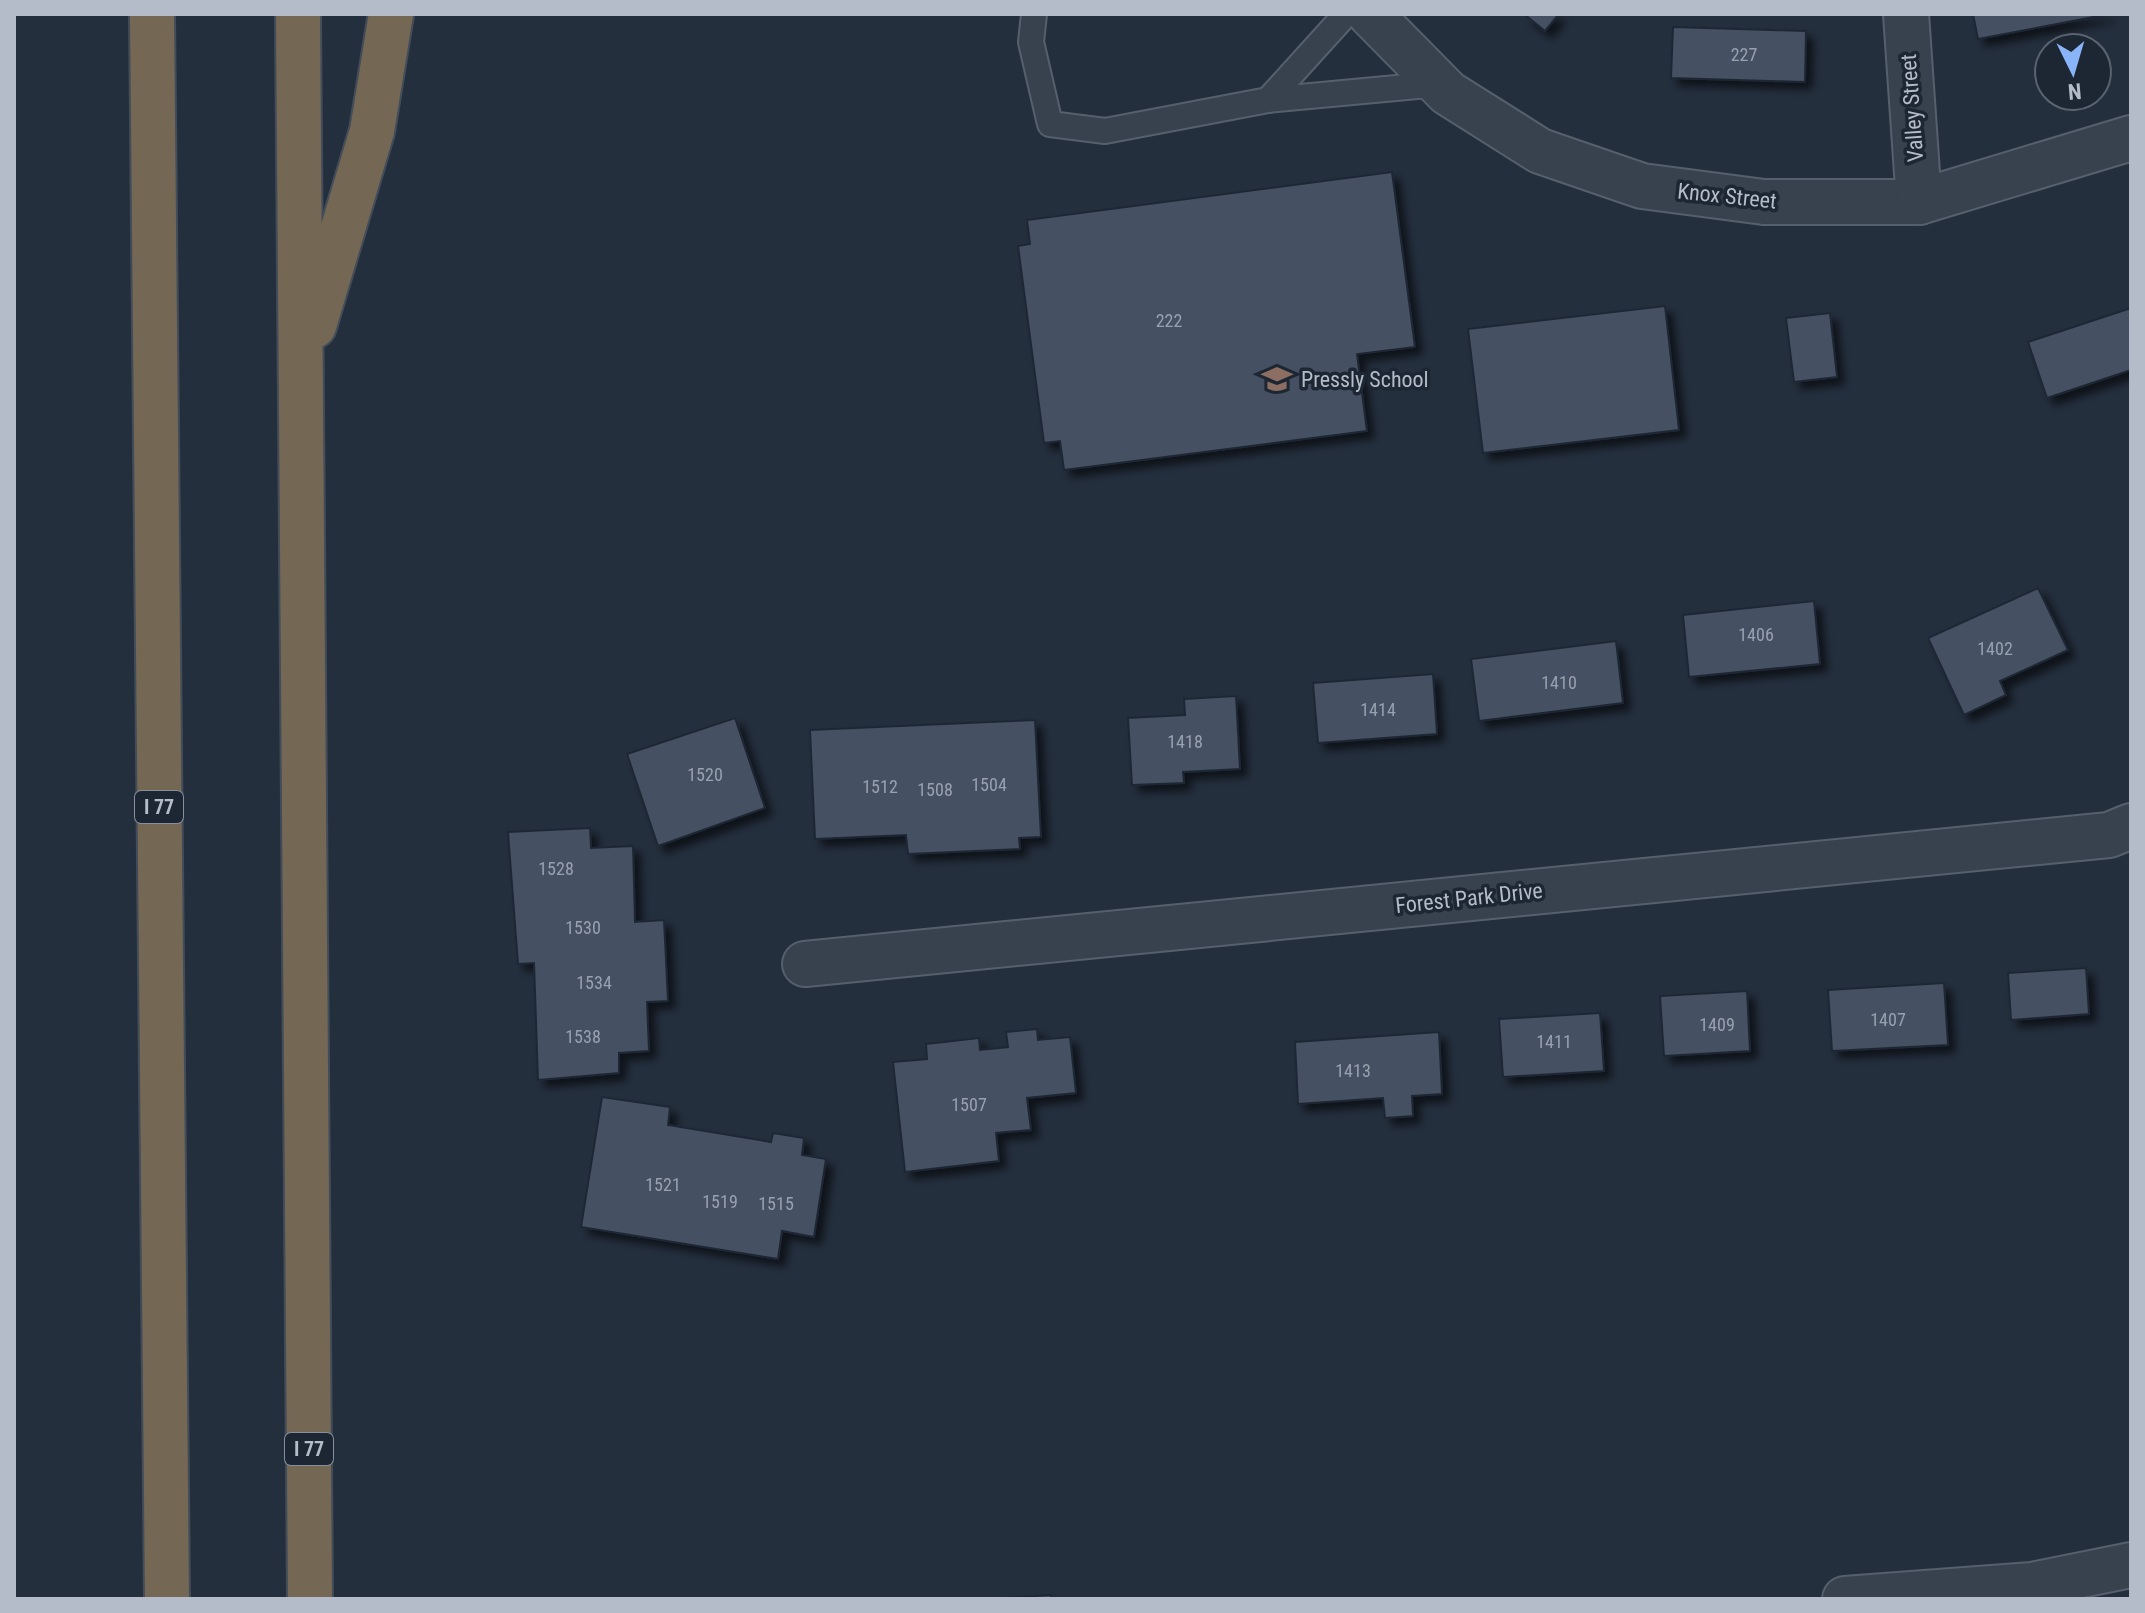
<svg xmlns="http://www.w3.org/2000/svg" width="2145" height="1613" font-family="'Roboto Condensed',sans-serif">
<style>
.building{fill:#455162;stroke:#1f2835;stroke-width:2;filter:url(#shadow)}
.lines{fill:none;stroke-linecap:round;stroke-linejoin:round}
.service-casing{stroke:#565f6c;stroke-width:28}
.minor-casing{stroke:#565f6c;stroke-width:48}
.motorway-casing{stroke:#434c59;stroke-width:48}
.service{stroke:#38414e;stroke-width:24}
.minor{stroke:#38414e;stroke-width:44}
.motorway{stroke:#746855;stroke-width:44}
.labels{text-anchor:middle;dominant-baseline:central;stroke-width:7;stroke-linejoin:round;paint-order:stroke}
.number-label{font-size:18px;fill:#98a1af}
.shield{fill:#1d2633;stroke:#878f9c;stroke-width:2}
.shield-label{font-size:20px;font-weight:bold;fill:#b4bcc9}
.street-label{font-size:22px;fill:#b4bcc9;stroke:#1d2633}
.poi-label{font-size:22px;fill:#b4bcc9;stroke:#1d2633;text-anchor:start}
</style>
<defs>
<filter id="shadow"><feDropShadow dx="7" dy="7" stdDeviation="4" flood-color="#0009"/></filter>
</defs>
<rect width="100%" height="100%" fill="#242f3e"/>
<g class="building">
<polygon points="1524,14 1559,14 1545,31"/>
<polygon points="1973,14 2109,14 1978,39"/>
<polygon points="1673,27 1806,31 1805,82 1671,78"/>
<polygon points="1392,172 1415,347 1357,354 1367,431 1064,470 1060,441 1044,443 1018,246 1030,244 1027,220"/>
<polygon points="1665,306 1679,430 1483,453 1468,329"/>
<polygon points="2131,308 2131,370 2047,398 2028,342"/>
<polygon points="1830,313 1837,377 1794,382 1786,318"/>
<polygon points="2038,588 2068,650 2000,681 2006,695 1964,715 1928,638"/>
<polygon points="1814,601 1820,664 1689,677 1683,615"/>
<polygon points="1616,641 1623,703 1479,721 1471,659"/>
<polygon points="1433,674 1437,734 1318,743 1313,683"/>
<polygon points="1236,696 1240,769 1183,772 1184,783 1132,785 1128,718 1185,715 1184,699"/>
<polygon points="735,718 765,808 658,846 627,754"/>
<polygon points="1035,720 1041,837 1019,838 1020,849 908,854 906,835 815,839 810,730"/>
<polygon points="590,828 591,848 633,846 635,922 664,920 668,1001 647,1002 649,1051 619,1053 619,1073 538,1080 534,963 518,964 508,832"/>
<polygon points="2086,968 2089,1014 2011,1020 2008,973"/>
<polygon points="1944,983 1948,1045 1832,1051 1828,990"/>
<polygon points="1747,991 1750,1051 1664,1056 1660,996"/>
<polygon points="1600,1013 1604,1071 1503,1077 1499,1019"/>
<polygon points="1037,1029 1038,1040 1070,1037 1076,1093 1027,1098 1031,1130 996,1133 999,1161 905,1172 893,1062 927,1059 926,1044 979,1038 980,1050 1008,1047 1006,1032"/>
<polygon points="1439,1032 1442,1094 1412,1096 1413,1116 1385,1118 1383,1098 1298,1104 1295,1042"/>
<polygon points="602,1097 670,1107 668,1125 771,1142 773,1133 804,1138 802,1155 826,1159 814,1237 782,1231 778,1259 581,1227"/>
<polygon points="1051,1595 1052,1599 987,1599"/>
</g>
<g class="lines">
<g class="service-casing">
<g id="service">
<polyline points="1034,14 1031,42 1050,124 1105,131 1268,100 1439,84"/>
<polyline points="1268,100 1346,14"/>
</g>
</g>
<g class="minor-casing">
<g id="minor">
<polyline points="1370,14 1448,93 1540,151 1642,186 1764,202 1919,202 2131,138"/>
<polyline points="1906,14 1919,202"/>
<polyline points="805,964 2109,835 2131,826"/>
<polyline points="1845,1599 2032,1585 2131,1565"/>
</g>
</g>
<g class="motorway-casing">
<g id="motorway">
<polyline points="152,14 167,1599"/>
<polyline points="298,14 310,1599"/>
<polyline points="314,326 372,131 391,14"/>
</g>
</g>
<use href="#service" class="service"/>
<use href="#minor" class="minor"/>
<use href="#motorway" class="motorway"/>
</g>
<defs>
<g id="school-bare" transform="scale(2.4)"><path d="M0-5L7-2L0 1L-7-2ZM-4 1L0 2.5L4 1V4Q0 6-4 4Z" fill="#8d6e63" stroke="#1d2633" stroke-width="2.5" paint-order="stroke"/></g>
</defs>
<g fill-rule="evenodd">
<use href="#school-bare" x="1277" y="379"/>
</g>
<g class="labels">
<g class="number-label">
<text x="1744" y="54">227</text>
<text x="1169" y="320">222</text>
<text x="1756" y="634">1406</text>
<text x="1995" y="648">1402</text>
<text x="1559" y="682">1410</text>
<text x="1378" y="709">1414</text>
<text x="1185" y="741">1418</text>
<text x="705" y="774">1520</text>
<text x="989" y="784">1504</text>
<text x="880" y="786">1512</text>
<text x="935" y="789">1508</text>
<text x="556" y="868">1528</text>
<text x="583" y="927">1530</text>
<text x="594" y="982">1534</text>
<text x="1888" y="1019">1407</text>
<text x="1717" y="1024">1409</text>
<text x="583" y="1036">1538</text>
<text x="1554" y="1041">1411</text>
<text x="1353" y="1070">1413</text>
<text x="969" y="1104">1507</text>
<text x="663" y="1184">1521</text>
<text x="720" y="1201">1519</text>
<text x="776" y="1203">1515</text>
</g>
<g class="shield">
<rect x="135" y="791" width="48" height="32" rx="6"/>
<rect x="285" y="1433" width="48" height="32" rx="6"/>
</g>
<g class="shield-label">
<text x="159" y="807">I 77</text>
<text x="309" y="1449">I 77</text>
</g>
<g class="street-label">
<text transform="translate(1912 108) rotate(-94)">Valley Street</text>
<text transform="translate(1727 196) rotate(6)">Knox Street</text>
<text transform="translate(1469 898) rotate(-6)">Forest Park Drive</text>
</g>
<g class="poi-label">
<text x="1301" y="379">Pressly School</text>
</g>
</g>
<rect width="2145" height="1613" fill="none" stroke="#b4bcc9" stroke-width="32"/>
<g transform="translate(2073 72) rotate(175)"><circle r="38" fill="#1d2633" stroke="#59626f" stroke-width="2"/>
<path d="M0-6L14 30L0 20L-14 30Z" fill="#8ab4f8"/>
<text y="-12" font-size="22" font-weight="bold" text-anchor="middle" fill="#b4bcc9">N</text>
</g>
</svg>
